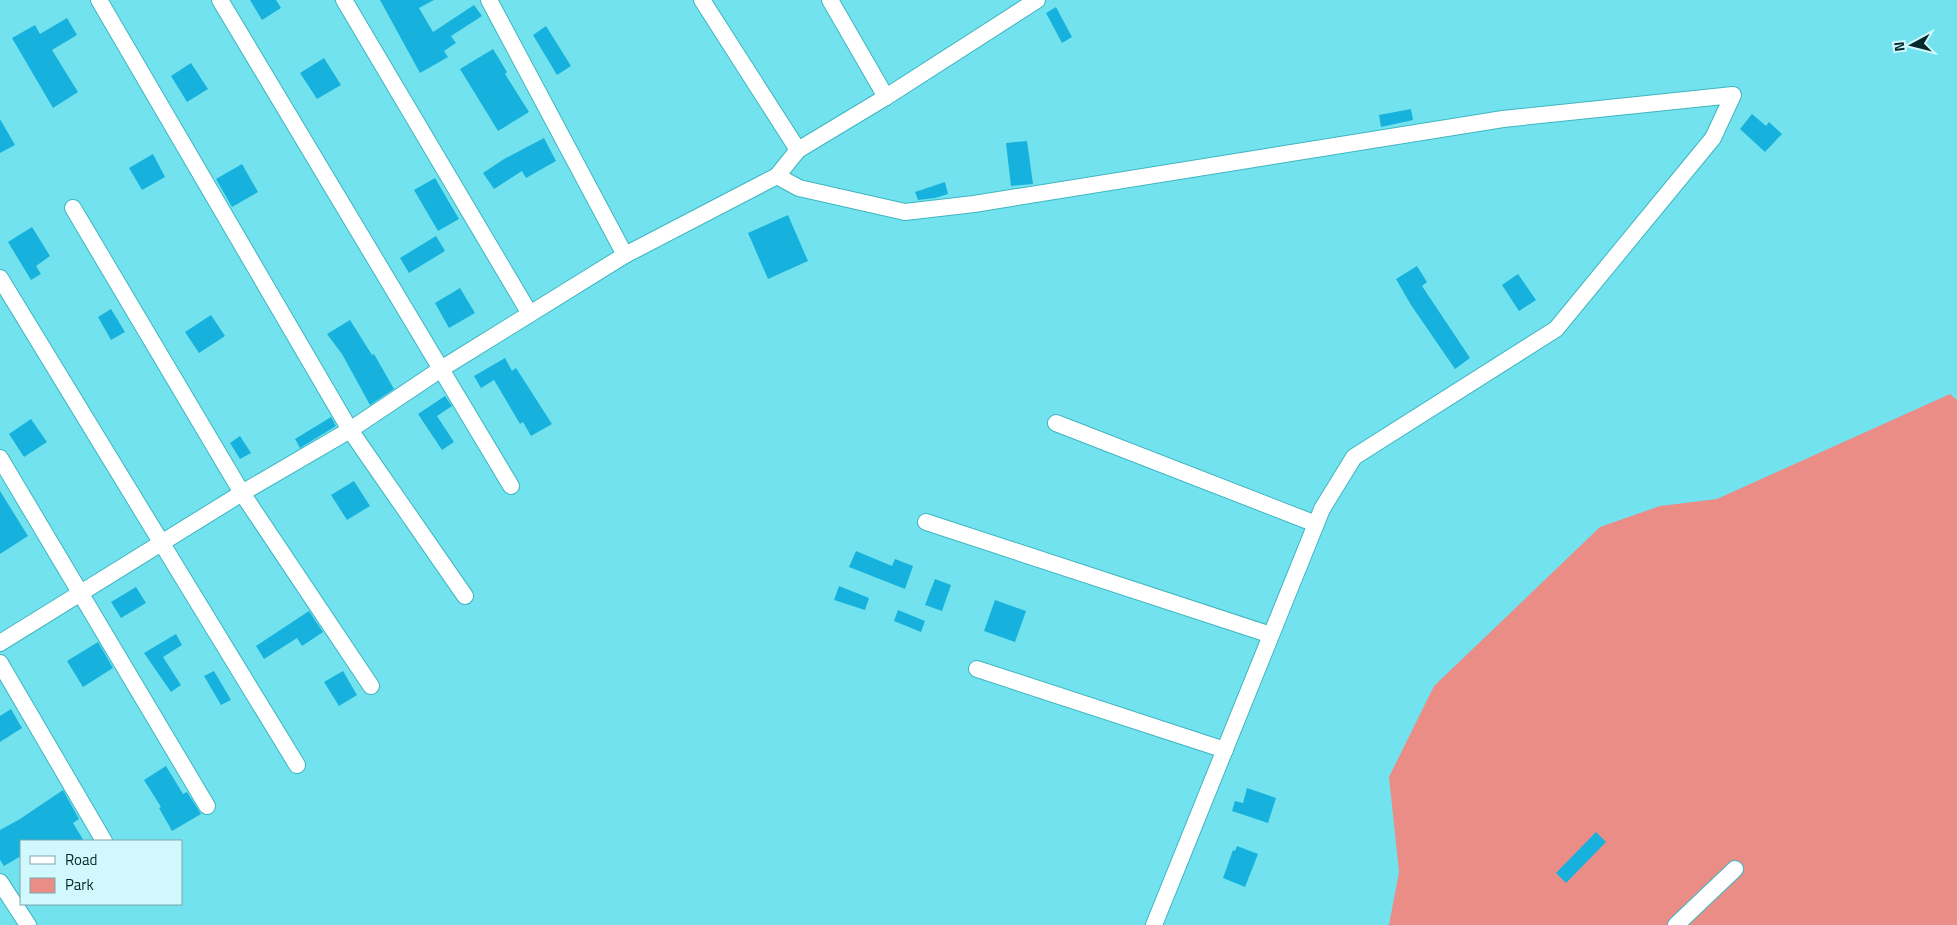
<svg xmlns="http://www.w3.org/2000/svg" width="1957" height="925" font-family="'Titillium Web',sans-serif">
<style>
.green{fill:#ea8d87}
.building{fill:#16b2dd}
.lines{fill:none;stroke-linecap:round;stroke-linejoin:round}
.street-casing{stroke:#3fb5c0;stroke-width:18}
.street{stroke:#fff;stroke-width:16}
</style>
<rect width="100%" height="100%" fill="#72e3ee"/>
<polygon class="green" points="1950,394 1957,400 1957,925 1389,925 1399,872 1389,777 1434,686 1600,527 1660,506 1717,499"/>
<g class="building">
<polygon points="250,0 276,0 281,8 262,20"/>
<polygon points="380,0 434,0 419,8 433,32 474,5 482,16 451,36 456,43 444,51 448,57 420,73"/>
<polygon points="1056,7 1072,37 1062,43 1046,13"/>
<polygon points="67,18 77,35 52,50 78,92 53,108 12,38 35,25 40,34"/>
<polygon points="546,26 571,66 557,75 533,35"/>
<polygon points="493,49 507,72 505,74 529,112 498,131 460,69"/>
<polygon points="324,58 341,85 317,99 300,73"/>
<polygon points="191,63 208,89 187,102 171,76"/>
<polygon points="1411,109 1413,120 1381,127 1379,115"/>
<polygon points="1752,114 1766,126 1769,122 1782,134 1765,152 1740,129"/>
<polygon points="0,119 15,145 0,153"/>
<polygon points="544,138 556,161 526,178 522,171 494,189 483,173 504,159"/>
<polygon points="1027,141 1033,184 1011,186 1006,143"/>
<polygon points="153,154 165,177 142,190 129,168"/>
<polygon points="242,164 258,192 232,207 216,179"/>
<polygon points="435,178 459,219 438,231 414,190"/>
<polygon points="945,182 948,194 935,198 918,200 915,192"/>
<polygon points="788,215 808,261 768,279 748,233"/>
<polygon points="32,227 50,256 36,266 41,274 31,280 8,242"/>
<polygon points="436,236 445,251 409,273 400,258"/>
<polygon points="1417,266 1427,282 1422,286 1470,358 1455,369 1411,305 1396,279"/>
<polygon points="1518,274 1536,300 1519,311 1502,285"/>
<polygon points="460,288 475,313 449,328 435,303"/>
<polygon points="111,309 125,332 111,340 98,317"/>
<polygon points="211,315 225,336 199,353 185,332"/>
<polygon points="350,320 372,355 374,354 394,389 370,405 342,354 327,334"/>
<polygon points="505,358 512,371 516,368 552,424 531,436 523,422 520,424 494,380 481,388 474,376"/>
<polygon points="445,396 452,406 437,416 454,442 442,450 418,414"/>
<polygon points="331,417 336,426 300,448 295,439"/>
<polygon points="31,419 47,442 24,457 9,434"/>
<polygon points="240,436 251,453 240,459 230,443"/>
<polygon points="354,481 370,506 347,520 331,495"/>
<polygon points="0,491 28,536 0,554"/>
<polygon points="856,551 892,566 895,559 913,566 905,589 849,567"/>
<polygon points="935,579 951,585 942,611 925,605"/>
<polygon points="839,586 869,598 865,610 834,600"/>
<polygon points="136,587 146,603 121,618 111,602"/>
<polygon points="995,600 1026,611 1015,642 984,631"/>
<polygon points="898,610 925,621 921,632 894,621"/>
<polygon points="309,611 323,632 302,646 297,638 264,659 256,646"/>
<polygon points="176,634 182,645 163,657 181,685 171,692 144,653"/>
<polygon points="98,642 113,668 83,687 67,661"/>
<polygon points="214,671 231,700 221,705 204,676"/>
<polygon points="343,671 357,695 339,706 324,682"/>
<polygon points="11,709 22,728 0,742 0,716"/>
<polygon points="166,766 183,794 187,792 201,814 172,831 159,808 161,807 144,780"/>
<polygon points="1247,788 1276,798 1268,823 1232,811 1235,801 1243,803"/>
<polygon points="63,790 79,819 73,823 84,841 21,841 21,856 4,866 0,860 0,830 20,819"/>
<polygon points="1596,832 1606,842 1566,883 1556,873"/>
<polygon points="1237,846 1258,854 1245,887 1223,878 1233,850 1235,851"/>
</g>
<g class="lines">
<g class="street-casing">
<g id="street">
<polyline points="99,0 350,430 465,596"/>
<polyline points="220,0 511,486"/>
<polyline points="344,0 530,314"/>
<polyline points="489,0 625,255"/>
<polyline points="702,0 798,150"/>
<polyline points="830,0 886,97"/>
<polyline points="777,176 799,188 905,212 974,204 1503,119 1733,95 1713,138 1556,329 1354,457 1322,509 1154,925"/>
<polyline points="73,208 242,493 371,686"/>
<polyline points="0,278 297,765"/>
<polyline points="1056,423 1316,524"/>
<polyline points="0,458 207,806"/>
<polyline points="926,522 1271,635"/>
<polyline points="0,643 242,493 350,430 441,369 625,255 777,176 798,150 886,97 1037,0"/>
<polyline points="0,663 104,841"/>
<polyline points="977,669 1225,750"/>
<polyline points="0,882 28,925"/>
<polyline points="1676,925 1735,869"/>
</g>
</g>
<use href="#street" class="street"/>
</g>
<rect x="20" y="840" width="162" height="65" fill="#d1f9fd" stroke="#7fa6a9"/>
<rect x="30" y="856" width="25" height="8" fill="#ffffff" stroke="#7fa6a9"/>
<text x="65" y="865" font-size="15" fill="#03292c">Road</text>
<rect x="30" y="878" width="25" height="15" fill="#ea8d87" stroke="#7fa6a9"/>
<text x="65" y="890" font-size="15" fill="#03292c">Park</text>
<g transform="translate(1912 45) rotate(263)" stroke="#d1f9fd" stroke-width="4" paint-order="stroke">
<path d="M0-4L9 19L0 12L-9 19Z" fill="#03292c"/>
<text y="-8" font-size="14" font-weight="bold" text-anchor="middle" fill="#03292c">N</text>
</g>
</svg>
